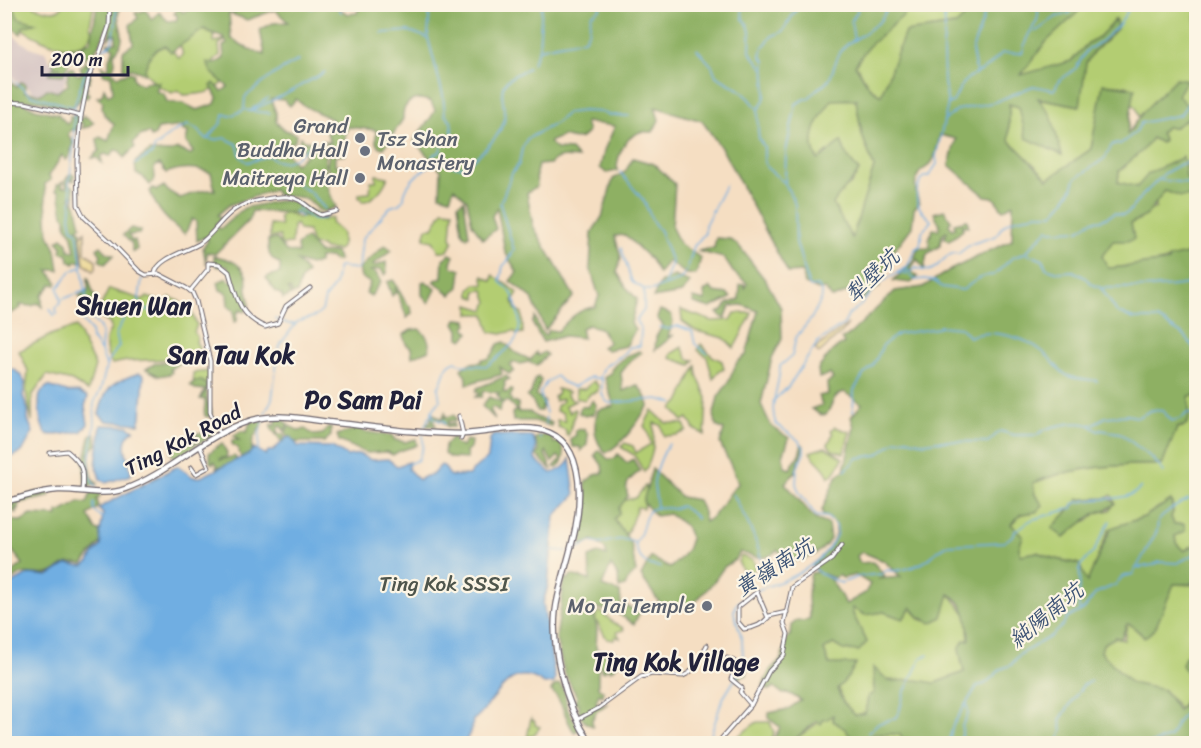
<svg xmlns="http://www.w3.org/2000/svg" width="1201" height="748" font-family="Sriracha,'LXGW WenKai TC',sans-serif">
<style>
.built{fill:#f6d2c5}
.industrial{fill:#d1bfbf}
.green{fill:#b3cd72;stroke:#6a7856;stroke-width:1.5;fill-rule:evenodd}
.forest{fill:#8eb064;stroke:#586950;stroke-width:1.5;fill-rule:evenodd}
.sand{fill:#eeda9e;stroke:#887e6c;stroke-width:1.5}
.water{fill:#6faee2;stroke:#48688e;stroke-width:1.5}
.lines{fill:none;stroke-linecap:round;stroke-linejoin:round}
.stream{stroke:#6faee2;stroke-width:1.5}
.street-casing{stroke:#6c646a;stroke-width:5}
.secondary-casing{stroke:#6c646a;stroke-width:7}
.street{stroke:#fff;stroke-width:3}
.secondary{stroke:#fff;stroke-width:4.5}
.worship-dot{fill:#6b7280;stroke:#fcf5e5;stroke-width:2}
.labels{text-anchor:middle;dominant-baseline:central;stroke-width:4.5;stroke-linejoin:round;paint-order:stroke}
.worship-label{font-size:21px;fill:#5b616d;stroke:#fcf5e5;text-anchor:end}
.street-label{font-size:21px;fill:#22223b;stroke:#fcf5e5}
.park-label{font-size:21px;fill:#4e554c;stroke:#fcf5e5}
.water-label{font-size:22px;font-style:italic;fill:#3d5375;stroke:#fcf5e5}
.quarter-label{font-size:24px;font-weight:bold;fill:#22223b;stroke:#fcf5e5}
</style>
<rect width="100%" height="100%" fill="#fcf5e5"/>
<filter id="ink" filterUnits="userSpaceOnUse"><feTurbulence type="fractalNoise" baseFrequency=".0167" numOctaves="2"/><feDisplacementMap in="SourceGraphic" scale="12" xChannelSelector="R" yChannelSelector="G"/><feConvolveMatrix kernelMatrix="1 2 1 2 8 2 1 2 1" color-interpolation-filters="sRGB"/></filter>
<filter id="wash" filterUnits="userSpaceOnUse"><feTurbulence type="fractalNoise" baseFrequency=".008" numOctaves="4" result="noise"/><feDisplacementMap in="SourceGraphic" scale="24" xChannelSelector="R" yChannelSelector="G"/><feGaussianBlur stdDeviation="1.35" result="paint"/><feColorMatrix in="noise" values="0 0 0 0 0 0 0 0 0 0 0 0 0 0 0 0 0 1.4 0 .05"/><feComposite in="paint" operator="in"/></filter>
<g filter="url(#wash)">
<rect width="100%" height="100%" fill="#f5dec2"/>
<polygon class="built" points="581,735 588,743 538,744 540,736 549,738"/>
<polygon class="industrial" points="4,29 29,47 45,52 50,61 68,68 64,86 57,92 47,89 41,94 33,92 25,84 16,80 5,68"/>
<g class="green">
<path d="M 10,5 L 34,5 L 35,7 C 45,10 57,15 63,5 L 94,5 L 90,25 L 92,33 C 90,37 87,42 83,44 C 61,56 21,30 5,16 Z"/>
<path d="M 800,5 L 1196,5 L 1196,185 L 1195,186 C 1179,175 1190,171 1183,158 L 1136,187 L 1118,182 L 1119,172 L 1126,166 L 1128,158 L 1152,137 L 1161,143 L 1164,140 L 1160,133 L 1166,127 L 1175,127 L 1167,110 L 1186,80 L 1176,78 L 1147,116 L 1139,118 L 1136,108 L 1130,101 L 1128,86 L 1104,84 L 1091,149 L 1048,179 L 1009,140 L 1009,104 L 1019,107 L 1037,98 L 1080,106 L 1082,72 L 1086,63 L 1093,52 L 1107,40 L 1115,19 L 1107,29 L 1099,37 L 1088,43 L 1071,61 L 1054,71 L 1020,76 L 996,25 L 953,25 L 907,32 L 881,96 L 870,88 L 857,67 Z"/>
<path d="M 204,22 L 214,35 L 214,42 L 228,39 L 219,44 L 220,55 L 212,64 L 230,77 C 214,93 205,94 183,95 L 178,90 L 172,93 L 158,86 L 140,67 L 146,47 L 165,42 L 179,58 L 183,55 L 179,41 Z"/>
<path d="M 832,99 L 856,100 L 862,135 L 874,167 L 853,239 L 842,224 L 833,204 L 837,194 L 851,184 L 859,171 L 819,162 C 804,138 816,119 832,99 Z"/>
<path d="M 376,175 L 388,177 C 383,189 375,199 362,202 L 362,199 L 359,198 L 359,194 L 370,193 L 371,181 L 376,181 Z"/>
<path d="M 1165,190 L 1196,196 L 1196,252 C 1182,259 1167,260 1151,263 C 1135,265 1125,267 1108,268 L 1102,256 L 1107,246 L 1131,223 L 1146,216 L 1149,211 L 1156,208 L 1156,199 Z"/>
<polygon points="443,210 453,211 451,238 453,241 448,251 439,251 433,241 424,239 427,228 433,228"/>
<polygon points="286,212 298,218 306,215 322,220 332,218 331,223 342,233 342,246 338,250 324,249 321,246 312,245 308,231 299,230 296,224 293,226 292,244 281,245 280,236 270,238 270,224 281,226 279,216"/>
<polygon points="493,275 518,293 513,300 515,309 522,313 523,333 517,334 514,331 501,334 490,332 485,314 469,314 469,305 485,310 488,302 484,290 476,291 476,298 470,296 470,290 475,284 484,285 483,276 492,281"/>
<path d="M 109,289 L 144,300 L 147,297 L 164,302 L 170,297 L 179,301 L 181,304 L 188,305 L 197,325 L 194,332 L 197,337 L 196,342 L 199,347 C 198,361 182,366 171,359 L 127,361 L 112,364 C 105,354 103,339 111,329 L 110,324 L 100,317 L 98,311 Z"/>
<polygon points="681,310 712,321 731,320 735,313 752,313 751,316 734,348 724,338 696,331 682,321"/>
<polygon points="76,327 95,366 88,391 72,381 47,375 32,396 32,422 26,392 28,371 19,351 53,334"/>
<polygon points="701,344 712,356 722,361 724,369 718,372 713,379 707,357 698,350"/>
<polygon points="682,347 688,359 694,360 691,365 670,358 671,354"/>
<polygon points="696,366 697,375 707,398 705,435 694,429 688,418 683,421 672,409 679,402"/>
<polygon points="209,371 208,387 194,387 193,373"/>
<polygon points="594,381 599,387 597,392 591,393 585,400 576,398 576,389 584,389"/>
<polygon points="557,389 569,392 566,394 573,401 577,400 565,406 570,413 574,409 576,410 568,436 566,435 566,430 558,427 557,420 565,421 563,413 556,411 557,406 563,401 563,398 555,401 554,397 558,393"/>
<path d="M 1196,395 L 1196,547 L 1192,546 L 1184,551 L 1176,543 L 1175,536 L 1185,531 L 1184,524 L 1174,524 L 1171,517 L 1173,512 L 1172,502 L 1159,507 L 1144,517 L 1109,529 L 1087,583 L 1079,564 L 1053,558 L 1037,552 L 1021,555 L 1011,524 L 1021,514 L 1036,512 L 1042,504 L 1035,495 L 1033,483 C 1073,467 1120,464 1162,465 L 1177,428 L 1183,427 L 1189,396 ZM 1112,495 L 1115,503 L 1110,510 L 1096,513 L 1089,520 L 1079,523 L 1064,538 L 1079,499 L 1101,501 Z"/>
<path d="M 652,410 L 666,423 L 684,424 L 687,431 L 677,435 L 664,436 L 661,425 L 654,423 C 654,442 654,457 644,472 L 634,455 L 621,447 L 625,443 L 633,446 L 636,453 L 651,444 L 648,432 L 644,426 Z"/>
<polygon points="835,427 850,432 844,453 832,450 828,444 833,434 831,431"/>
<path d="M 825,447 L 843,458 L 836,471 L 829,477 C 824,464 815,462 810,452 Z"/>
<polygon points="645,486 648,491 643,508 637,507 627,534 613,527 609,508 619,501 636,498"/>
<polygon points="741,556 753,560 756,568 746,576 738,562"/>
<path d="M 1196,580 L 1196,646 L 1185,657 C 1189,674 1193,696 1179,708 L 1164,690 L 1144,689 L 1131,683 L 1100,652 L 1103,644 L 1116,637 L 1124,640 L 1127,624 L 1131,625 L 1144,637 L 1174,584 L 1194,585 Z"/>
<polygon points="947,595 951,596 968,617 969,641 959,649 964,672 935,683 875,679 873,686 874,693 865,713 855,715 843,702 824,650 833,644 867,642 853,614 852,608 868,614 884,612 903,619 911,607 920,619 932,623"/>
<polygon points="597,612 602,612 611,621 623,628 624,630 617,632 620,638 615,636 614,640 607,639 595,619"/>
<polygon points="837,709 874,734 899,734 907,743 790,743"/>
<polygon points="531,718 535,722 535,725 540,727 534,735 527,738"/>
<polygon points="757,722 770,722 774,733 771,743 731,744 733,740"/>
</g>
<g class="forest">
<path d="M 192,4 L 333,5 L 348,14 L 357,13 L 360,4 L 905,5 L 904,15 L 868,47 L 855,65 L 870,88 L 881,95 L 905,32 L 956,25 L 977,5 L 1040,4 L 1042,8 L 1045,5 L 1077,4 L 1080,7 L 1078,12 L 1046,42 L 1021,75 L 1071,61 L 1088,43 L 1099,37 L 1116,19 L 1117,29 L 1093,52 L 1086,63 L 1080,106 L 1038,98 L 1051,115 L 1062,155 L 1026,138 L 1019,107 L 1009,104 L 1009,140 L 1048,179 L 1091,149 L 1103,84 L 1135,88 L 1127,135 L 1143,112 L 1176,78 L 1187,80 L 1178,95 L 1194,114 L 1175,127 L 1166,127 L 1160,133 L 1164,140 L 1161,143 L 1152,138 L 1143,150 L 1119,171 L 1118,182 L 1137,187 L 1149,173 L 1183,157 C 1188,171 1180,176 1195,186 L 1196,185 L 1196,196 L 1181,197 L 1165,191 L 1146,216 L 1131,223 L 1134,239 L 1127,241 L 1113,241 L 1102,256 L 1108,268 C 1129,267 1148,262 1168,262 L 1168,258 L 1196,252 L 1196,395 L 1189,396 L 1189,420 L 1186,425 L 1177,428 L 1162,465 C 1121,464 1072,467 1033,483 L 1035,495 L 1043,505 L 1036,512 L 1021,514 L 1011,524 L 1023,536 L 1019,548 L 1021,555 L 1037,552 L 1051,558 L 1079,564 L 1087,582 L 1111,528 L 1144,517 L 1171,500 L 1173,512 L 1171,517 L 1174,524 L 1184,524 L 1185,531 L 1175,536 L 1176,543 L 1184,551 L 1192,546 L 1196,547 L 1196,578 L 1191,584 L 1174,584 L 1155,629 L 1145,637 L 1131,625 L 1127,624 L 1121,639 L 1116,637 L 1103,644 L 1101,652 L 1131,683 L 1164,690 L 1178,710 L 1186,702 L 1190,677 L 1182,665 L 1185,657 L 1196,646 L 1196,743 L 907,744 L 899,734 L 874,734 L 864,743 L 855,743 L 845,729 L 833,721 L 833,715 L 826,720 L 824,719 L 821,724 L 817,721 L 790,743 L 772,743 L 780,727 L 768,718 L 769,713 L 788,709 L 801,700 L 788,693 L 783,694 L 774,687 L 769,690 L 763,685 L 770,670 L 781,659 L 787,638 L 791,635 L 792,625 L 797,620 L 804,621 L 810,618 C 807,602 807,589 811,573 L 818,572 L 812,565 C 825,554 836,544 836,525 L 827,517 L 823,516 L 822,510 L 836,477 L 844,470 L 854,427 L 851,417 L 862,404 L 844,392 C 831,396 833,406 826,415 L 821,415 L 811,409 L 822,405 L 819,396 L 828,394 L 827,383 L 833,379 L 830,374 L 819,378 L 818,369 L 832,351 L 844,343 L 841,339 L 849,335 L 895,291 L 923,287 L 948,271 L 1012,240 L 1013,204 L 1003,210 L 993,197 L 985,196 L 949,165 L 956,139 L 940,135 C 938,144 937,154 932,162 C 929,167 925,168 921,171 C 912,180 916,193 919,203 L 914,209 L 912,227 L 887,260 L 886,270 L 877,284 L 880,286 L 861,300 L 857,294 L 851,291 L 832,298 L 825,289 L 818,290 L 805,284 L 802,272 L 788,273 L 722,149 L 702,121 L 655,107 L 659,120 L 653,132 C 648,132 641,131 638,133 C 623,139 617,157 617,171 L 607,173 L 600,168 L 605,148 L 615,126 L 585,122 L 588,132 C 581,142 574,139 563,136 L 549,142 L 556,149 L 571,150 L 578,158 C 567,157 557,155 550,164 L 538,165 L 536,173 L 537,186 L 527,193 L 533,226 L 574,296 L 545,330 L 532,298 L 510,281 L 517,272 L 505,252 L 497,208 L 492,216 L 496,229 L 483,239 L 472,224 L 467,200 L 454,188 L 450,198 L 440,195 L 441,170 L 414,141 C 420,129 430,122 435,110 L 431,102 C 416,95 402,101 403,119 L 384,148 L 379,147 L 376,143 L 376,130 L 348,127 L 345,136 L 345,155 L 335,156 L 335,165 L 344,166 L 345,180 L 336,179 L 329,173 L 327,165 L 330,148 L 324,141 L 330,143 L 326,130 L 334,131 L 330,122 L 333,120 C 320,112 306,110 296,99 L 290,106 L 284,100 L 271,99 L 276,113 L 276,122 L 285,130 L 296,134 L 295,142 L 281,145 L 295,164 L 306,155 L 299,143 L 300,137 L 305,141 L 315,142 L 318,147 L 313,147 L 317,153 L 326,153 C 323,171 327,190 336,207 L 323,212 C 316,210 314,204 308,200 C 299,195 287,196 278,196 L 274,190 L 229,205 L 218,215 L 222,219 L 215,224 L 220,229 L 244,208 L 283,200 L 295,202 L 320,216 L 329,215 L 314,219 L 293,213 L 252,211 L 249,220 L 215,254 L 207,252 L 206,264 L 203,247 L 208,241 L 205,237 L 197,241 L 196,221 L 192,219 L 185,234 C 168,222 157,211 150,191 L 153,188 L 157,190 L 164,186 L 168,191 L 180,198 C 192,194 202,189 215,190 L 211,173 C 195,167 182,167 166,173 L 160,164 L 154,167 L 155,178 L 150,185 L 142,176 L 136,174 L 135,162 L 150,151 L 169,152 L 178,149 L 190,155 L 193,152 L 186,142 L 188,132 L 183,131 L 183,126 L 158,129 L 155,135 L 151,137 L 149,133 L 140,136 L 133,143 L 135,147 L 124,158 L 120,151 L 115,150 L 110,156 L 105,154 L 101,156 L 102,163 L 97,158 L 92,158 L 99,151 L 97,139 L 100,137 L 108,141 L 114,124 C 106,117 100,113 103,102 L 97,97 L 102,95 L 104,88 L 108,95 L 113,92 L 111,76 L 103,74 L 102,65 L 109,70 L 109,59 L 114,48 L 107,43 L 116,42 L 116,35 L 112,34 L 107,40 L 110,30 L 106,29 C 99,49 93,59 70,60 L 63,75 L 49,74 L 52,69 L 62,68 L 54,67 L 52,56 L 57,55 L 59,50 L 72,47 L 74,51 L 91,41 L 97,5 L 121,5 C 111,23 133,33 114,54 L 115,62 L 112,72 L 118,76 L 130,72 L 134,74 L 133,77 L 135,81 L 142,85 L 147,82 L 159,82 L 156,91 L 164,94 L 167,102 L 183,103 L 197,110 L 215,104 L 217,98 L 211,86 L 214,83 L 222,91 L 228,87 L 211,72 L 207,62 L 215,64 L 224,58 L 223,46 L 227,44 L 224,37 L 209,32 L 204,29 L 171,52 L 165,46 C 150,50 148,59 144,73 L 131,69 L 123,70 L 123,51 L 133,44 L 130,25 L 138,18 L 135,13 L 146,10 L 152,20 L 159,12 L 168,21 L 177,20 L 177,15 L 174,14 L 179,6 L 182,12 L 188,10 ZM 275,10 L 288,22 L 273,23 L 260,30 L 265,55 L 250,50 L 231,38 L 229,13 L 247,20 ZM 857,99 L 856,100 L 862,135 L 874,167 L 852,238 L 833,204 C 840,192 851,184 859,171 L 847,156 L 841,141 L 818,160 C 805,138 819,118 832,100 ZM 862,552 L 884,561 L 901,577 L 878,579 L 885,576 L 873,562 L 860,563 L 857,556 ZM 823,574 L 834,578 L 838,575 L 843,578 L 856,575 L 870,584 L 865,593 L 846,604 L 831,580 ZM 949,594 C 967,603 968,622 969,640 L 964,640 L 959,649 L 964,672 L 935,683 L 917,680 L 889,681 L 873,667 L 874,693 L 868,696 L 865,713 L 855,715 L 843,702 L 837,689 L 849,676 L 856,664 L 829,664 L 824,650 L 833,644 L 843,650 L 859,651 L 867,642 L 853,614 L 852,608 L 865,615 L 884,612 L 903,619 L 911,607 L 919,617 L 932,623 L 942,617 Z"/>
<polygon points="4,5 17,5 14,7 18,18 36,23 23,27 21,34 5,22"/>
<path d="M 90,59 L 87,66 L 92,65 L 88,75 L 91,77 L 89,82 L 85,81 L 84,84 L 88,88 L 85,90 L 89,94 L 87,98 L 83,96 C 70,117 59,105 40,101 C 34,100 25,101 20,101 L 35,109 L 58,114 L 67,124 L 70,121 L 70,116 L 75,117 L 76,113 L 78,113 L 80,119 L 83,119 L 83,115 L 94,122 L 88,127 L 82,128 L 83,123 L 78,123 L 78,130 L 71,130 L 68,134 L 73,143 L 70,155 L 66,160 L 62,155 L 49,176 L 51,180 L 45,184 L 48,232 L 56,250 L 59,270 L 48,270 L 57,282 L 56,285 L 52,284 L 42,295 L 42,307 L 38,303 L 32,306 L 20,305 L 21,308 L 10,314 L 5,314 L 4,88 L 10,88 L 5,82 L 4,71 L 12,84 L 17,87 L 21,82 L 26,84 L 25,92 L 41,94 L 47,89 L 57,92 L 68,85 L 67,80 L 69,68 L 73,68 L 76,74 L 79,75 L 82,72 L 80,67 Z"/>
<path d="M 633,158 L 654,164 L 675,184 L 672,228 L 680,244 L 701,258 L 696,275 L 686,274 L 668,261 L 659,274 L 651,260 L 625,235 L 615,236 L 621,258 L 617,272 L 626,287 L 637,299 L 631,323 L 635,330 L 626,346 L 607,350 L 602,347 L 609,342 L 600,328 L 588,325 L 581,328 L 583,338 L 564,336 L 543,342 L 532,323 L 535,317 L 539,328 L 545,336 L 549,330 L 558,331 C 568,320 579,308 595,307 L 599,296 L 590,268 L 592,232 L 602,217 L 613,179 L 625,172 Z"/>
<polygon points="72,174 75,176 73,178 75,181 70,180 68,183 74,187 75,201 73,196 71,195 70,198 76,204 81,226 80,228 77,228 81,232 80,238 82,240 81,242 82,262 77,261 74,264 69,261 68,255 61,252 62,247 57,241 62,238 68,243 69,250 75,252 71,232 66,226 66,218 63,215 59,191 56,191 57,185 63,182 62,187 67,187 65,181 69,175"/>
<polygon points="464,200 469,235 467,238 462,232 458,204"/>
<polygon points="944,210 951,220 949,225 952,229 955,228 954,223 967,220 969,227 962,225 963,230 949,241 944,238 948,231 942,235 940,246 927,254 924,269 917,259 910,270 918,277 911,283 893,281 913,262 918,248 930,248 929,239 933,229 938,230 940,225 934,213"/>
<polygon points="131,228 141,231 139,234 128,235 132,241 135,240 137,249 134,252 132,251 132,244 123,235"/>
<path d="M 306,238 L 319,253 L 335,252 L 339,260 L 334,261 L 330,257 L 319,258 L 319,263 L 310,265 L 297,261 L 307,273 L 300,281 L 297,293 L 292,294 L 291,290 L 288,289 L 291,295 L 283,299 L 282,295 L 276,292 L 266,278 L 269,276 L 280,273 L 280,264 C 268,258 268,252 268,240 L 277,239 L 286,251 L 298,253 L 297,245 Z"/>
<path d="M 716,238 L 730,239 L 739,246 L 766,281 L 781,308 L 782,339 L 772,358 L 761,404 L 771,426 L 789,438 L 783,456 L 785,467 L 790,469 L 799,454 L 802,444 L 804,446 L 795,473 L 785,483 L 815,519 L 828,524 L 830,539 C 819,558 803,559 783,563 L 781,553 L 777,550 C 766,562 754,557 740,552 L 735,560 L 724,567 L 712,584 L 694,603 L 666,612 L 641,576 L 651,557 L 670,568 C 681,558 699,543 685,526 C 682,522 674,518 669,514 L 656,516 L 643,502 L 652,469 L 681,497 L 698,500 L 703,512 L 705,522 C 720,514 725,496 738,484 C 734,468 726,458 720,443 L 724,430 L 716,426 L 714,414 L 718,397 L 728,383 L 737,362 L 746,355 L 758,311 L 742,305 L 730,306 L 725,319 L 717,313 L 722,311 L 728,303 L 739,300 L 740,285 L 744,284 L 745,288 L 747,283 L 733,272 L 724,258 L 697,251 L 714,248 Z"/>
<polygon points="385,245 392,250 373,265 375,266 386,262 387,273 384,275 381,269 371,271 376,273 381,282 371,296 366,293 370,283 361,277 359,269"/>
<polygon points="101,246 107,253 114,255 105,264 99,260 101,255 97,249"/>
<polygon points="450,254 454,256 451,262 452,267 461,270 459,287 451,295 434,281 442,277 443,259"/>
<path d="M 214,256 C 227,258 240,262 246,275 C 248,280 246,285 247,290 C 248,300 253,303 245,312 L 240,310 L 237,314 L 237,321 L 234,322 L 234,311 L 228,306 L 227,293 L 220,290 L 218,282 L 227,278 L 229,281 L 234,281 L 227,266 L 219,267 L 214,264 Z"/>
<polygon points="88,276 94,296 96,297 96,301 85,301 79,296 88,291"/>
<polygon points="674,276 690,282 682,293 653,298 661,282"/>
<path d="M 393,280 C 400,288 401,300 411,307 L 412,313 L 407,318 L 395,287 L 396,292 L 392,296 L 387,282 Z"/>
<polygon points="425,281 436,289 429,303 422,295 422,282"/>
<polygon points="710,287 714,292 728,294 731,298 710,308 694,303 693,298 705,301 704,292"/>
<polygon points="660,310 671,314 673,322 668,337 674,335 655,350 656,337 663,325 657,318"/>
<polygon points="457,319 467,320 468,324 465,327 469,333 463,340 459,338 459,330 455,323"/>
<path d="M 419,329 C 427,335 430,340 429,350 L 412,357 L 411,348 L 406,344 L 403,335 L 411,330 Z"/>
<path d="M 504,342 L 516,353 L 531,360 L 536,352 L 538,356 L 544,352 L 547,355 L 537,365 L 528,362 L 520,364 L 515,362 L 510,364 L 514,371 L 509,374 L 500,367 L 502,374 C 491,379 478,379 467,385 L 467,379 L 461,369 L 470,363 L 481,362 L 482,359 L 488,359 L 492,355 L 498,344 Z"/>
<path d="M 639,351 L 641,353 L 631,360 L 621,373 L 623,391 L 637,385 L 643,392 L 649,405 C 636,424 626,441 606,453 C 593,440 593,426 598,410 L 614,406 L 605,378 L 612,372 L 611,370 C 618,360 628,355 639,351 Z"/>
<polygon points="172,361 181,363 170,369 172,372 170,374 159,376 146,369 156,363"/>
<polygon points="506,376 509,379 504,382 505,385 503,391 506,393 511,389 513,391 510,397 512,402 518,403 518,412 530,412 536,417 552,423 551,426 534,421 513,421 512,413 517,410 507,401 502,403 499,412 494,407 490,409 495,419 482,406 489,397 498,401 502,401 497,395 500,393 483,391 482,397 475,397 480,393 476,392 477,388"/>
<polygon points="538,377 541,380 536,395 544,401 541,411 537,411 533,402 527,397 531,393 535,379"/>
<path d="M 195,381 L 202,381 L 207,385 L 207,399 L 212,413 L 209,417 L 205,416 C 203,410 206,406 205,400 L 200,399 L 206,390 L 195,389 L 190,385 Z"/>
<polygon points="593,400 596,405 594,414 585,416 579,413 581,406 587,407"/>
<polygon points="445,412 446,416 444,418 454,415 457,420 448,421 448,424 454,423 454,427 448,427 441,420 435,419 433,421 436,426 427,426 428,422 431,422 431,417 434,414 442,419"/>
<polygon points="277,418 285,419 284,421 288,424 284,431 281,426 278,427 277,434 283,434 285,439 288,438 285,433 289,426 300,431 305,429 314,435 323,434 328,427 331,427 331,436 324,442 296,442 294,445 280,447 282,442 271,428 271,424 275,426"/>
<polygon points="265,420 253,439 251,455 242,460 238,449 232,444 232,440 239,440 233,436 241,431 247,432 250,422"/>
<polygon points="208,422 213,426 212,435 208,438 208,435 205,435 207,439 198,444 193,442 195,445 189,451 186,450 185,453 175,458 171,453 172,447 193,438 194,441 199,441 199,436 194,435 195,433 201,433 210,426"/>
<path d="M 359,428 L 364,432 C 374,431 381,436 392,435 L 395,440 L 405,442 L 416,439 L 417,445 C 409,449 400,449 393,455 L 387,452 L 366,453 L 339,441 L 337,435 Z"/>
<polygon points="584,429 588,434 587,445 581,451 580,447 573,447 570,439 576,435 575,430"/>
<polygon points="91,434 95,434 97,444 89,453 92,478 97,484 85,486 84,462"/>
<path d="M 551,435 L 554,443 L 559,442 C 566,452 566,460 557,468 L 554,467 L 561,459 L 558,456 L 552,462 L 546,451 L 545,454 L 552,470 L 536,455 L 539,451 L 535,439 L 539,436 Z"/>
<polygon points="453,436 456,444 462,447 466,440 471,441 470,448 466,451 467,459 451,458 444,454 445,445"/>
<polygon points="222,443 227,453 226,458 221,458 220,460 234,456 236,458 235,463 232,462 225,467 218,467 216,469 217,465 214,461 213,464 210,462 210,457 209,453"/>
<path d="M 599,450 L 609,460 L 615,458 L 618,454 L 627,463 L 633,459 L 640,471 C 631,478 623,483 628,496 L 619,508 L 619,514 L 614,519 L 631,543 L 636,572 L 630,577 L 625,586 L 619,588 L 618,576 L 611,565 L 602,586 L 620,592 L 621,604 L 640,612 L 634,624 L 615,612 L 592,607 L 597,628 L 596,649 L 605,652 L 615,651 L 619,664 L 610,671 L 607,667 L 604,672 L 601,670 L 601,666 L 598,666 L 598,687 L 603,691 L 603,696 L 599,694 L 596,702 L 598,704 L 607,704 L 597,711 L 592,720 L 593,726 C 582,723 578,714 579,703 L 574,703 L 577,697 L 564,672 L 556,639 L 563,591 L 561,591 L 565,581 L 564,579 L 565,577 L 568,580 L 571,575 L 590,580 L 589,557 L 598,553 L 607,556 L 605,549 L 593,540 L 581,546 L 584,524 L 588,510 L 585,482 L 595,475 L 603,473 L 602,465 L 595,455 Z"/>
<polygon points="37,492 41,497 42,496 40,492 47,492 50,495 48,497 20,503 19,502 18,509 17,510 15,507 16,513 13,512 11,507 10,512 5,508 4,504"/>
<path d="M 99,492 L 100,497 L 97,499 L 99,507 L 88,515 L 96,530 L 99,531 L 102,541 L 83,564 C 56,560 65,570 47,574 C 39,576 30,572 22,574 C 14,577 15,581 5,581 L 4,578 L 23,564 L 5,542 L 5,520 L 21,521 L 31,515 L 58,516 L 57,511 L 61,512 L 79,502 L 87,503 L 91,493 Z"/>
<path d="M 1109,498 L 1115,503 C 1109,511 1102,509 1094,514 C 1082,523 1075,527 1064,538 L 1052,528 L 1079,499 Z"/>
<polygon points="735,660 742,661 747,670 747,675 740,676 738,681 735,672 738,667 736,664 733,665"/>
<path d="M 560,684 L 565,693 L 567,708 L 579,728 L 575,733 C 565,721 563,699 551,691 L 554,686 Z"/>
</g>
<g class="sand">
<polygon points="85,232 85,253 96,260 96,268 93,271 92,269 84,264 81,237"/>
<polygon points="848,324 842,332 819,353 815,349"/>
</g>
<g class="water">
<polygon points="5,368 15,370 22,377 25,383 23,396 28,410 28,420 33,432 22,452 5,460"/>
<path d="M 139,373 L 144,375 L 141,417 L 139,424 L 106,421 L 99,414 C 105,386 113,382 139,373 Z"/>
<path d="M 48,386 L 67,392 L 78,392 L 88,397 L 85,406 L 88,424 L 81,432 C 73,432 53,437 47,434 C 40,430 37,400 41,392 C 41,391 47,387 48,386 Z"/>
<path d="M 101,425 L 128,426 L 134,430 C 116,441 131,460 131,475 L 106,483 L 100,479 L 96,465 Z"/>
<path d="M 493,435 L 530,436 L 533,437 L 536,447 L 535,459 L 551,473 C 558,472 567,466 570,459 L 575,495 L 555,516 L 548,585 L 543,603 L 555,679 L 554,683 L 544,684 C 507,656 495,707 473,720 L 472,728 L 465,743 L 5,743 L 5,583 L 13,583 L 29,574 L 48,576 L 67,564 L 83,566 L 89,562 L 94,553 L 101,546 L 100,534 L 103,514 L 99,509 L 102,506 L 178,466 L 193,477 L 201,477 L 249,454 L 254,448 L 266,455 L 268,451 L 273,451 L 286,438 L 291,437 L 298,446 L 332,447 L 347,456 L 359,454 L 371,460 L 388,459 L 397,466 L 409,462 L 408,469 L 419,480 L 426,476 L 432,475 L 441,465 L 444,466 L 450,476 L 469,475 L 477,466 L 488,458 L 490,439 Z"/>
</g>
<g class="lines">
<g class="stream">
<polyline points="299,4 313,8"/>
<polyline points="338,4 341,12"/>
<path d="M 741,4 L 743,19 C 753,27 750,40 750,52 L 763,68"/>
<polyline points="1035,31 1038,30 1056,17 1070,13 1074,4"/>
<polyline points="382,33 409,31 428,38 443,95 445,115 451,121 453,138 443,139 440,152 433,155 432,164"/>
<polyline points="428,36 430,4"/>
<polyline points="854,40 851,21 857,12 858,4"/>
<path d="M 103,49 L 111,44 C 116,31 116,19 116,4"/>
<path d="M 540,49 C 555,44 568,44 584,39 L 589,31 L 591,15 L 600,9 L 600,4"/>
<polyline points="697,49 712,66 716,76 739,89 749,98 757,108"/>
<polyline points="98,54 84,76 74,107 74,144 69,183 72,196 70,217 72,228 77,231 88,311 91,319 99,326 102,333 101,351"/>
<polyline points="532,64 539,49 542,4"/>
<polyline points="4,73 31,95 73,107"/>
<polyline points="976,73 972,50 983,20 986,4"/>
<path d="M 948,104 L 953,102 L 962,84 L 968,78 L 989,66 L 1002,53 L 1022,53 C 1024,48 1025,42 1027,38 C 1033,24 1041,23 1037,4"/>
<polyline points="253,108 268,98"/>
<polyline points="246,110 250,111 286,94 325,72"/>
<polyline points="250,111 270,113"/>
<polyline points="944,121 957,110 995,102 1033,86 1054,90 1059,81 1076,68 1086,51 1100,42 1118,26 1132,4"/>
<polyline points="208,139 221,123 224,114 230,116 244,110 245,97 274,74 299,60"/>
<path d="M 135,164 L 152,154 L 155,146 L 160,144 L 165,138 L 175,131 L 188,125 L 196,129 L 205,138 L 214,140 L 225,138 L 237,144 L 241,157 L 247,162 C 255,161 261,157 269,156 C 287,172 301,151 314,143"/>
<polyline points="620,172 644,201 653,222 660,231 672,262 664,285"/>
<polyline points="274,179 291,175 300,186 310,192 325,209"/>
<polyline points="1160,180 1196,184"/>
<polyline points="785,182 786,151 796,104 804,99 808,99 817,89 825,84 830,78 839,53 847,44 862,35 880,21 886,11 887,4"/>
<polyline points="297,208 313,220 325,218"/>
<polyline points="294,211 302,217"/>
<polyline points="621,248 632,282 644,289"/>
<polyline points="1027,254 1043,260 1046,268 1059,272 1073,271 1084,277 1092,284 1101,288 1117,312 1134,319 1158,319 1185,336 1196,351"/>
<path d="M 903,269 L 911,272 L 916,268 C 938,277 936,260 954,253 L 958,254 L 971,244 L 996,236 C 1004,220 1015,218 1032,216 L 1034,214 L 1053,214 L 1058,209 L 1072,189 L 1075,179 L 1105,158 L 1112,145 L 1117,143 L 1120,144 L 1135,133 L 1141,123 L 1180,115 L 1189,102 L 1196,98"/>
<path d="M 898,273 L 911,275 L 915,280 L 925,279 L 934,281 L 942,287 L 963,290 C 972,283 981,274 994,275 L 1012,258 L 1025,253 L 1048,229 L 1051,231 L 1079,230 L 1092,221 L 1102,220 L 1115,213 L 1122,215 L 1128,213 L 1139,199 L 1165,173 L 1181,164 L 1196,160"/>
<path d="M 1102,288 C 1134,287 1166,290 1196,282"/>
<polyline points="63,299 87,290"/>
<polyline points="50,309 54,315 57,314 56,308 61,302 58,288 71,271 81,267"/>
<polyline points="141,310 139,298 142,278"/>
<polyline points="275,319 289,324 296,324"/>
<polyline points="83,322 91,331 92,339 101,351 106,365"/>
<polyline points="659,327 669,329 678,326 692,331 695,344 707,353"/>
<polyline points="600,378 604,367 624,354 630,347 640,346 641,329 636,321 644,310 644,290 652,290 680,280 687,270 694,246 705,233 705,225 726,184"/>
<path d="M 773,401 L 788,387 L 818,342 L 844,324 L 849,314 L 861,305 L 878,284 L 907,267 L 915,249 L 920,246 L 922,232 L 931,221 C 928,216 924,215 921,210 C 914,199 916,186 924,177 L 928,177 L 937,164 L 936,156 L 948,104 L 944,82 L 943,48 L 945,27 L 943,4"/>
<path d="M 853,412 L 854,390 L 864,374 L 873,366 L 883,345 L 898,334 L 938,328 L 940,326 L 961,328 L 969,337 C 990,328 1026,337 1043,352 C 1051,358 1056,368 1066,375 C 1073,379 1088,379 1097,381"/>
<path d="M 265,413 L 272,399 L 279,348 L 282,342 L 297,322 L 316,316 L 322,311 L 325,298 L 335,285 L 338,268 L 340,267 L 357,269 L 359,268 L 362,239 L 390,207 L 399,204 L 404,199 C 403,183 429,160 445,163 C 452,165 456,167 464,167 C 477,157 500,138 504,121 C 507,110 498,93 505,83 C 509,77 521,72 528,68"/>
<polyline points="546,413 540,393 546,383 556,376 562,382 574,387 591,377 602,379 602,394 606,401 609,403 658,399 673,403"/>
<path d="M 445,424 L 444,421 L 440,421 L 433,417 L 432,411 L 440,401 L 438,388 C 445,379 443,364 456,361 L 462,365 L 487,366 C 508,349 527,339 517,309 C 513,294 513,292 500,282 L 503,266 L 507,262 L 514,250 L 500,204 L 512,173 L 519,164 L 522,149 L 527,139 L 556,123 L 567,113 L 583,111 L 601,112 L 609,115 L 629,116"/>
<polyline points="545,425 546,417"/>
<polyline points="1091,425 1106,417 1127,415 1138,417 1152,410 1163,411 1172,421 1182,418 1187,413 1196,415"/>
<polyline points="424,427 432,412"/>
<polyline points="540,439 540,436"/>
<path d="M 258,450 C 261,437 257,433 264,420"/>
<polyline points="408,464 418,460 423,447 423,435"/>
<path d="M 845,471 L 857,458 L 877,455 L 896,441 L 907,439 L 924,443 L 938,441 L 988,442 L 1000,431 L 1014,435 L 1037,435 C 1047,425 1077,421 1090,425 C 1091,426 1098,431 1098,431 L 1101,430 L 1120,433 L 1152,458 L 1164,472"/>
<path d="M 96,488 L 90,477 L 89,463 L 95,423 L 94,403 L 101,389 L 107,363 L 119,346 L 116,334 L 126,314 L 129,313 C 140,311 155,305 163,315"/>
<path d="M 733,494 C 745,518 758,539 762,565"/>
<polyline points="94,503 94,511 103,518"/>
<path d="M 656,508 C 658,499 654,493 654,484 C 654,474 663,452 669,444"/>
<path d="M 635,544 C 638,557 644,566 660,567"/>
<path d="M 576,549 L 591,542 L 600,544 C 610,540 626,537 635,543 C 650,527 636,500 673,509 L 681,506 L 693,514 L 697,519"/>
<polyline points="551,550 567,551"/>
<polyline points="1194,554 1196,547"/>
<path d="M 812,566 L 819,573 L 841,583 L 861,576 L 882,574 L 887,570 C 896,573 915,567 924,562 C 932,557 938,549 948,545 L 1004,542 L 1014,535 L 1015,531 L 1031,520 L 1072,508 L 1073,504 C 1093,495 1129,504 1141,487"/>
<polyline points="1137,567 1157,531 1158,521 1169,510 1189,499"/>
<polyline points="1079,610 1080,566 1094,551 1110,521"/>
<polyline points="868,733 877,724 895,718 899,713 904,693 921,658 928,654"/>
<polyline points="960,737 966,744"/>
<polyline points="962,739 962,726 968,714 967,704"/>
<path d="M 708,744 L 722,700 L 740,671 L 743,657 L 742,639 L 734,612 L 735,606 C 748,591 767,587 785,580 C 803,572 822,560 832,543 C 836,536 838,532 836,525 L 827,517 L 816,516 L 799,492 L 796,484 L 797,469 L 804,453 L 804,447 L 797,439 L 776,424 C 768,404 780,386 780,366 L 792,356 L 796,337 L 811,319 L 822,298 L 821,291 L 817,286 L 810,287 L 809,285 L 796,242 L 795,204 L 785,183 L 767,168 L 764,162 L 764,147 L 759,139 L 758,130 L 758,109 C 772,96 762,78 765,61 L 761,56 L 763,47 L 772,36 L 782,32 L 800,4"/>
<polyline points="948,744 953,725 977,686 985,684 1001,669 1011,665 1019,655 1051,636 1063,625 1066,619 1084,609 1096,593 1115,585 1122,577 1133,574 1136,568 1153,565 1159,562 1177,563 1196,554"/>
<polyline points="1056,744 1062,731 1060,720 1083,685 1091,681"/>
<polyline points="1150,744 1170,737 1177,723 1185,713 1190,703 1191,693 1196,687"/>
</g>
</g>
</g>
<g filter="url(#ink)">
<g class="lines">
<g class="street-casing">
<g id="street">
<polyline points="110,4 109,26 99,56 89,76 81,116 77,160 78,205 84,217 113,244 139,271 146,275 159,274 186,288 192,292 196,301 210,361 210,412 220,434"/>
<polyline points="4,102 25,103 81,116"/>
<path d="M 155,274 C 156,259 187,251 199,244 C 214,234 223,215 239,207 C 249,201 277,196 289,197 C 302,198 309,210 321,215 L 337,211"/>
<path d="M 190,291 L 208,269 L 208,263 L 219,264 L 229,272 C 236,296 239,316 265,327 L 278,323 L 286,306 L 310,288"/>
<polyline points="459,416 463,434 461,439"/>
<path d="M 50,453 L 67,451 C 83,464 84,471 82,491"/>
<polyline points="191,467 196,474 209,467 200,447"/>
<polyline points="4,572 5,572"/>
<path d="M 768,618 L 757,592 L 738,607 L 738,622 L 744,629 C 755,628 763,625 769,616 L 787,612"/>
<polyline points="727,658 734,661 736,667 731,679 742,688 740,692 751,705"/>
<polyline points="578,719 599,708 641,677 652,674 683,676 689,673 696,666 707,645"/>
<polyline points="720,744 721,739 751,705 769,671 784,655 788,634 784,623 792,587 832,559 842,545"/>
</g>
</g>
<g class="secondary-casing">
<path id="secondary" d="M 4,502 C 23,498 39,491 58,490 C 80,489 103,497 125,489 C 173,472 211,428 261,418 C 283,414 307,419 329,422 C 374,427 419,434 465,434 C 490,433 527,422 550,433 C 573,443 578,468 579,490 C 580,527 566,561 558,597 C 547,642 565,705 591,744"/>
</g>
<use href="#street" class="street"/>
<use href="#secondary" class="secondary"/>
</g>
</g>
<g class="worship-dot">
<circle cx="360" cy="138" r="6"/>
<circle cx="365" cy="151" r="6"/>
<circle cx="360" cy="178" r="6"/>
<circle cx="707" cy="606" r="6"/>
</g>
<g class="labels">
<g class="worship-label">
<text x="348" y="126">Grand<tspan x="348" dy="24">Buddha Hall</tspan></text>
<text x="377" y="139" text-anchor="start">Tsz Shan<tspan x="377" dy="24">Monastery</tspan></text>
<text x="348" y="178">Maitreya Hall</text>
<text x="695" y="606">Mo Tai Temple</text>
</g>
<g class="street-label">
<text transform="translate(183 440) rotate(-28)">Ting Kok Road</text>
</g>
<g class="park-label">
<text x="444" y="584">Ting Kok SSSI</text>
</g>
<g class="water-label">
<text transform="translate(872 276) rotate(-44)">犁壁坑</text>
<text transform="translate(774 567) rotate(-32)">黃嶺南坑</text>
<text transform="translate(1046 615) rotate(-39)">純陽南坑</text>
</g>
<g class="quarter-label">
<text x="134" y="306">Shuen Wan</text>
<text x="231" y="355">San Tau Kok</text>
<text x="363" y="400">Po Sam Pai</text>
<text x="676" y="662">Ting Kok Village</text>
</g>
</g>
<rect width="1201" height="748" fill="none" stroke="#fcf5e5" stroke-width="24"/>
<path d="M42 66v9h86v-9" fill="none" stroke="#22223b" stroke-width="3"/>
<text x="51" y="66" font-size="18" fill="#22223b" stroke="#fcf5e5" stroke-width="4.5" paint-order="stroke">200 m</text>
</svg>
